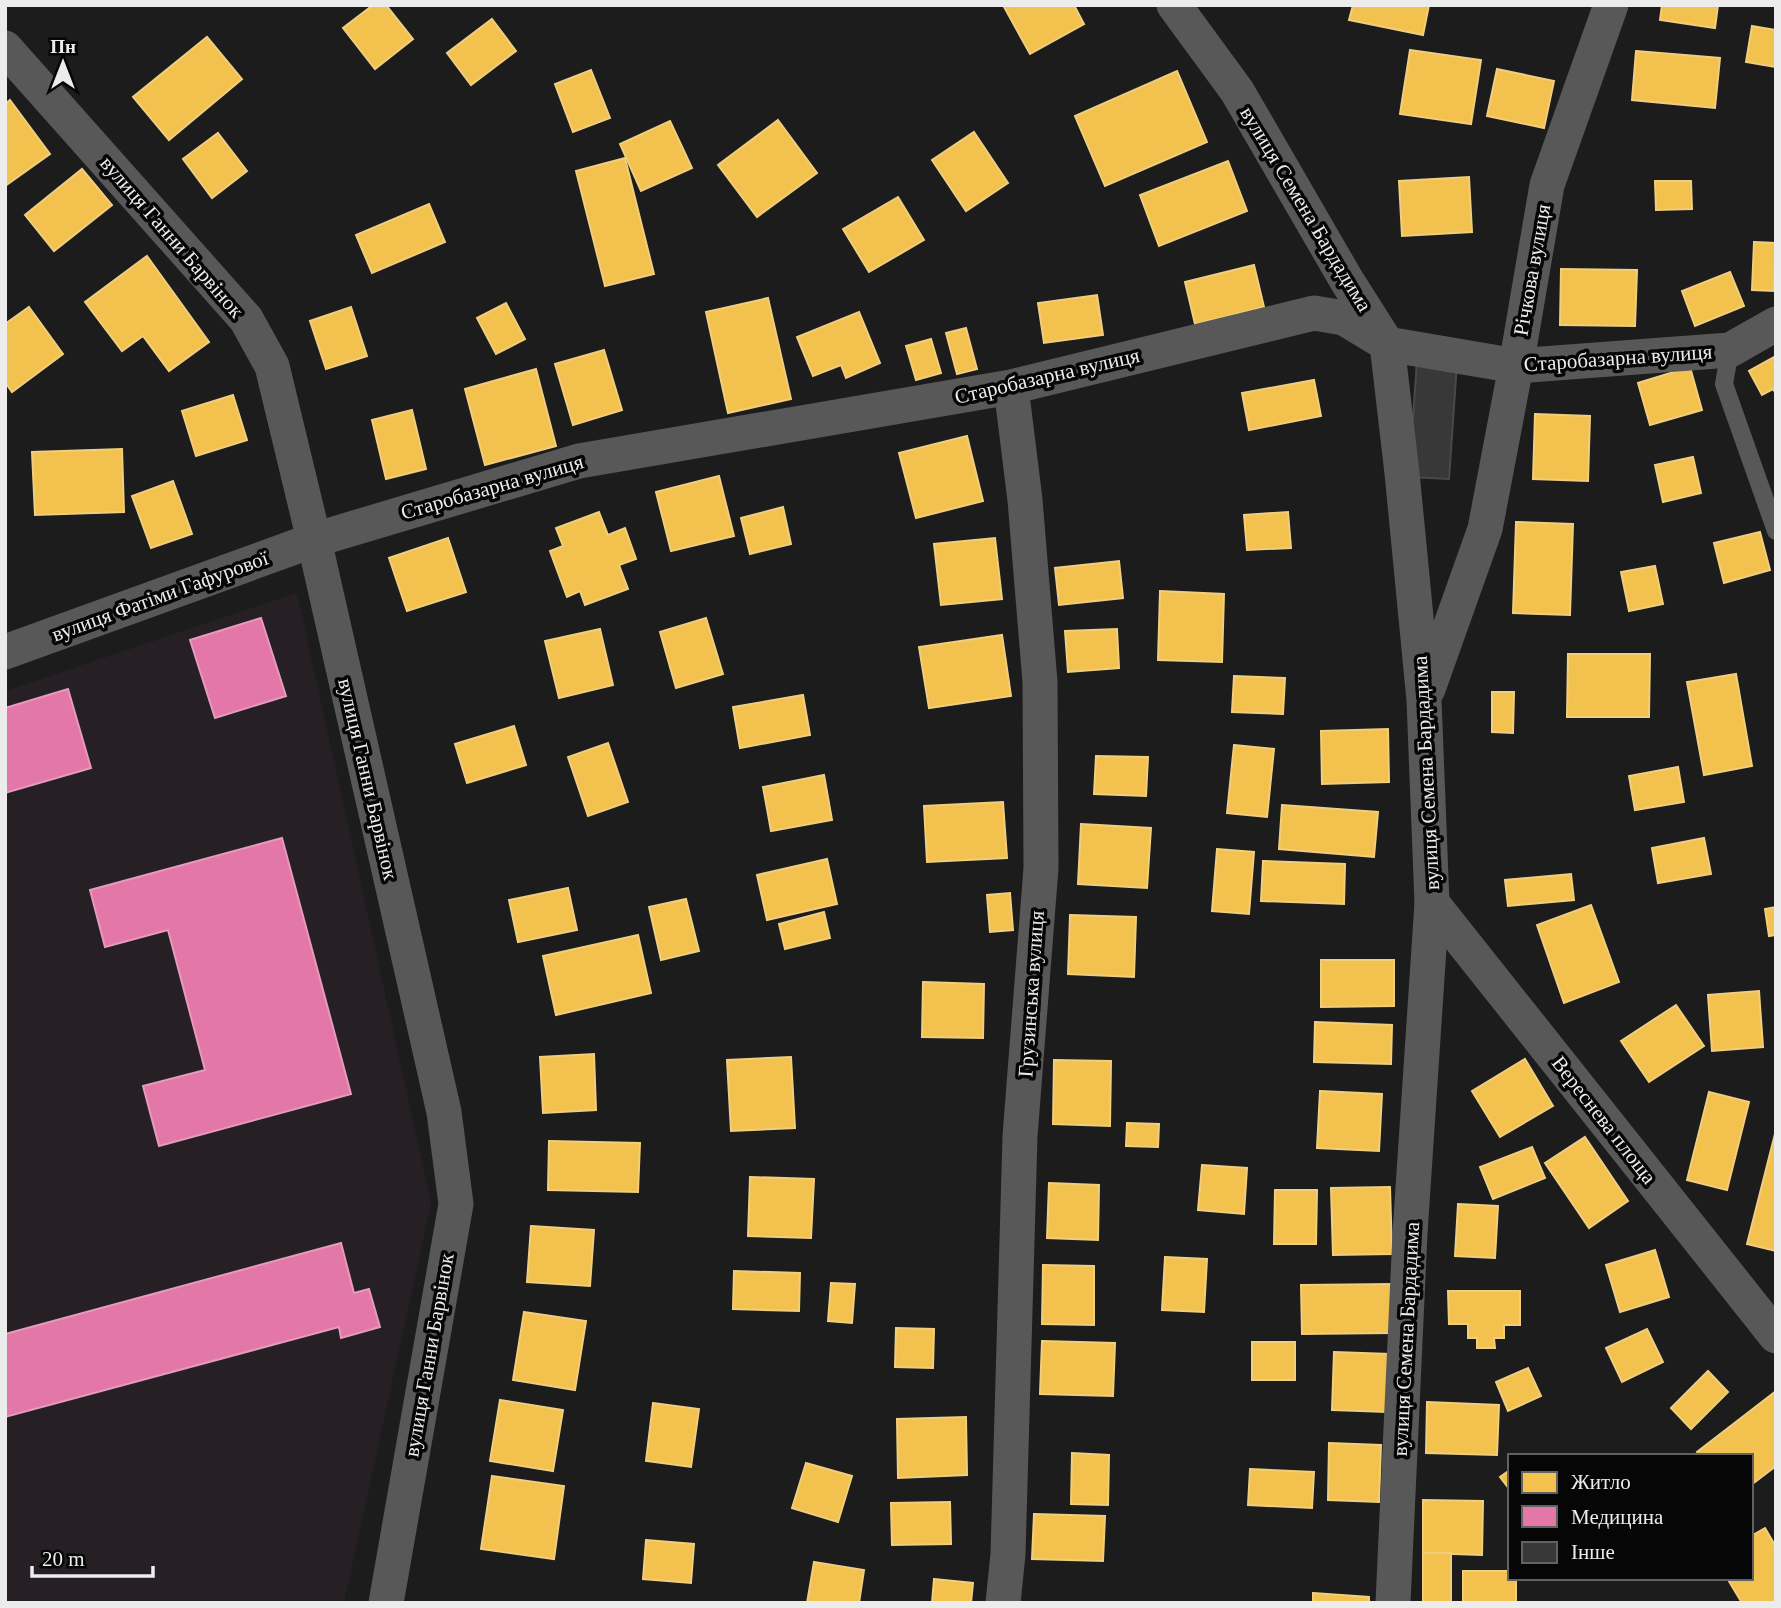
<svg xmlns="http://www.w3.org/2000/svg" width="1781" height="1608" font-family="'Times New Roman',serif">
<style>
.built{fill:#262025}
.homes{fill:#f2c14e;stroke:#f0ce7e;stroke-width:2}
.health{fill:#e377a8;stroke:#e69abd;stroke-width:2}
.building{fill:#383838;stroke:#4a4949;stroke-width:2}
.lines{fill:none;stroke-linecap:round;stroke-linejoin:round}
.service{stroke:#585858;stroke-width:18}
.minor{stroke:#585858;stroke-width:35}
.labels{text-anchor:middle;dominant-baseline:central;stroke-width:7;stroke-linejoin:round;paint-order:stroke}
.street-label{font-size:21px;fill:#edeced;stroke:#070607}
</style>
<rect width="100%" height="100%" fill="#1c1c1c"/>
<polygon class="built" points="297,593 431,1203 344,1603 5,1603 5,691"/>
<g class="homes">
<polygon points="373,5 386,5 413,39 375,69 343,28"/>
<polygon points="1003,5 1074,5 1084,24 1030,54"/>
<polygon points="1353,5 1429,5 1423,35 1349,20"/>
<polygon points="1662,5 1718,5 1715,28 1660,20"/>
<polygon points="492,19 516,51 471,85 447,53"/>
<polygon points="1752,26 1776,30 1776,67 1746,62"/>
<polygon points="207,37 242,79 169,140 133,97"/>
<polygon points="1410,50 1481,60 1471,124 1400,114"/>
<polygon points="1636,51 1720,58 1715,108 1632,100"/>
<polygon points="1497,69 1554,81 1544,128 1487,116"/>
<polygon points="591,70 610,118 573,132 555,84"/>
<polygon points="1177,71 1207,142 1105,186 1075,116"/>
<polygon points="10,100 50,154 5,186 5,104"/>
<polygon points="778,120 817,173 757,217 718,165"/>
<polygon points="670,121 692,168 641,191 620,144"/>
<polygon points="974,132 1008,183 966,211 932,160"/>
<polygon points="218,133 247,171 212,198 183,159"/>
<polygon points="625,158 654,274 605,286 576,171"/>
<polygon points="1228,161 1247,211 1159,246 1140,195"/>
<polygon points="82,169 112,205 54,251 25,215"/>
<polygon points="1469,177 1472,232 1402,236 1399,181"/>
<polygon points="1655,181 1691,181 1692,209 1656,210"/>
<polygon points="898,197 924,240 869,272 843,229"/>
<polygon points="429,204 445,242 372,273 356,235"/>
<polygon points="1754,242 1776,243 1774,291 1752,290"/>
<polygon points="147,256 209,342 169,371 143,336 122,351 85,302"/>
<polygon points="1254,265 1264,307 1195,324 1185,282"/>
<polygon points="1561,269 1637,270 1635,326 1560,325"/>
<polygon points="1730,272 1744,306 1695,326 1682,291"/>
<polygon points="1097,295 1103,335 1044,343 1038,303"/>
<polygon points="768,298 791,399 728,413 706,312"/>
<polygon points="506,303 525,339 496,354 477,318"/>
<polygon points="29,307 63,354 12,392 5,382 5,324"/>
<polygon points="351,307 367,356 326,369 310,321"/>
<polygon points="859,312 880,363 846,378 841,365 813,376 797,337"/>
<polygon points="966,328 977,369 957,374 946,333"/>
<polygon points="931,339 941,373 916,380 906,346"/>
<polygon points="604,350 622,410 573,425 555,364"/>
<polygon points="1776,356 1776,394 1773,389 1762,395 1749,371"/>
<polygon points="1690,367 1702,410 1650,425 1638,383"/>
<polygon points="536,369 556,446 485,465 465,389"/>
<polygon points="1314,380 1321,416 1249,430 1242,393"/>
<polygon points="233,395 247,440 196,456 182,411"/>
<polygon points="412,410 426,469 386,479 372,420"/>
<polygon points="1535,414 1590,416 1588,481 1533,479"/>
<polygon points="967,436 983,501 916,518 899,453"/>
<polygon points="122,449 124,512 35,515 32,452"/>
<polygon points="1693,457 1701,493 1663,502 1655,465"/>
<polygon points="719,476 734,536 671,551 656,492"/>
<polygon points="173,481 192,534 151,548 132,496"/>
<polygon points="783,507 791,544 750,554 741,518"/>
<polygon points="599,512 608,535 625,528 636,559 619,565 628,589 585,605 580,591 567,597 550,551 563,546 556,528"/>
<polygon points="1288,512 1291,548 1247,550 1244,515"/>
<polygon points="1516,522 1573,524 1570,615 1513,613"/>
<polygon points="1760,532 1770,570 1724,583 1714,543"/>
<polygon points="448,538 466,592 407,611 389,558"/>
<polygon points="995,538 1002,599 941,605 934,544"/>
<polygon points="1119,561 1123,598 1059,605 1055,568"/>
<polygon points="1655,566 1663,604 1629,611 1621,572"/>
<polygon points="1160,591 1224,594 1222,662 1158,660"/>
<polygon points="706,618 723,674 676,688 660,632"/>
<polygon points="600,629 613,685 559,698 545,641"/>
<polygon points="1117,629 1119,668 1068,672 1065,631"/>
<polygon points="1002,635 1011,696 929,708 919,647"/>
<polygon points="1568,654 1650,654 1649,717 1567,717"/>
<polygon points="1736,674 1752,766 1704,775 1687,682"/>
<polygon points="1234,676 1285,678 1283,714 1232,712"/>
<polygon points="1492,692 1514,692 1513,733 1492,732"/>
<polygon points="803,695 810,735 740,748 733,707"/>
<polygon points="514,726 526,765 467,783 455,744"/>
<polygon points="1388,729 1389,782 1322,784 1321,731"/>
<polygon points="608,743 628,802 588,816 568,757"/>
<polygon points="1234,745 1274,749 1267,817 1227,813"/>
<polygon points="1096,756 1148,757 1146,796 1094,794"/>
<polygon points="1678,767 1684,802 1635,810 1629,776"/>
<polygon points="824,775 832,820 771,831 763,787"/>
<polygon points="1003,802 1007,858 927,862 924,806"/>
<polygon points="1282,805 1378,812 1374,857 1279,849"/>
<polygon points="1081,824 1151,828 1147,888 1078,884"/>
<polygon points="1704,838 1711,874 1658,883 1652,848"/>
<polygon points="1217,849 1254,852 1249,914 1212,911"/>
<polygon points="827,859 837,904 767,920 757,875"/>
<polygon points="1263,861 1345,864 1344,904 1261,901"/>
<polygon points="1571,874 1574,900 1508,906 1505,880"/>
<polygon points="568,888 577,930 518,942 509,900"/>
<polygon points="1010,893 1013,930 990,932 987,895"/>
<polygon points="686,899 699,951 661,960 649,907"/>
<polygon points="1591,905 1619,982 1564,1003 1537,925"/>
<polygon points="1776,907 1776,935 1769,936 1765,909"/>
<polygon points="824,912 830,938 785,949 779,924"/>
<polygon points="1070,915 1136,917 1134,977 1068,974"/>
<polygon points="638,935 651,993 556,1015 543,956"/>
<polygon points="1321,960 1394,960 1394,1006 1321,1007"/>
<polygon points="923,982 984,984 983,1038 922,1037"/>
<polygon points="1759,991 1763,1047 1712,1051 1708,995"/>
<polygon points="1676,1005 1704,1046 1649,1082 1621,1041"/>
<polygon points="1315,1022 1392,1025 1391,1064 1314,1062"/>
<polygon points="594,1054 596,1110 543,1113 540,1057"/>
<polygon points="791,1057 795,1128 731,1131 727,1060"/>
<polygon points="1525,1059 1553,1106 1500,1137 1472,1091"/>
<polygon points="1054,1060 1111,1061 1110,1126 1053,1124"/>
<polygon points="1320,1091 1382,1094 1379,1151 1317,1148"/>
<polygon points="1709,1092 1749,1102 1727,1190 1687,1180"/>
<polygon points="1127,1123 1159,1124 1158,1147 1126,1146"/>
<polygon points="1776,1130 1776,1251 1747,1244"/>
<polygon points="1585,1137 1628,1201 1589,1228 1545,1163"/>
<polygon points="549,1141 640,1143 638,1192 548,1190"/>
<polygon points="1532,1147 1545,1178 1493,1199 1480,1167"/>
<polygon points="1202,1165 1247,1168 1244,1214 1198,1210"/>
<polygon points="750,1177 814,1179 811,1238 748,1236"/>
<polygon points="1049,1183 1099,1185 1098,1240 1047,1238"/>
<polygon points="1390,1187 1392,1254 1333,1255 1331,1188"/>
<polygon points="1275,1190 1317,1190 1316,1244 1274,1244"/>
<polygon points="1458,1204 1498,1206 1495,1258 1455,1256"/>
<polygon points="531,1226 594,1230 590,1286 527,1282"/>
<polygon points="1655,1250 1669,1297 1620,1312 1606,1265"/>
<polygon points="1165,1257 1207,1259 1204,1312 1162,1310"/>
<polygon points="1043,1265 1094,1266 1094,1325 1042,1324"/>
<polygon points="734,1271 800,1273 799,1311 733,1309"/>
<polygon points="831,1283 855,1284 852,1323 828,1321"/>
<polygon points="1392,1284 1393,1333 1302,1334 1301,1285"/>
<polygon points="1448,1291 1520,1291 1520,1325 1504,1325 1504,1338 1494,1338 1495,1348 1477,1348 1477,1338 1468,1338 1468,1324 1449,1324"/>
<polygon points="524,1312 586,1321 575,1390 513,1380"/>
<polygon points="896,1328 934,1329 933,1368 895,1367"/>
<polygon points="1647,1329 1663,1362 1622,1382 1606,1348"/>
<polygon points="1042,1341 1115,1343 1113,1396 1040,1394"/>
<rect x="1252" y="1342" width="43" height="38"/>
<polygon points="1334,1352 1390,1354 1387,1412 1332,1410"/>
<polygon points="1528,1368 1541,1396 1508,1411 1496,1382"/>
<polygon points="1708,1371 1728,1392 1691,1429 1671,1408"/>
<polygon points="1776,1391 1776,1466 1751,1485 1751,1456 1700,1456 1697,1452"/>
<polygon points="500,1400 563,1410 553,1471 490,1461"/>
<polygon points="1427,1402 1499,1405 1497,1455 1426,1453"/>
<polygon points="653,1403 699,1409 691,1467 646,1461"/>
<polygon points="966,1417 967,1475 898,1478 897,1419"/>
<polygon points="1329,1443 1381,1445 1379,1502 1328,1500"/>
<polygon points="1072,1453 1109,1455 1108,1505 1071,1504"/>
<polygon points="806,1463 852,1476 838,1522 792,1508"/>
<polygon points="1250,1469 1314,1472 1312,1508 1248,1505"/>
<polygon points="1510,1470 1510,1490 1500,1477"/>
<polygon points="492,1476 564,1486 554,1559 481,1549"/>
<polygon points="1423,1500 1483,1501 1482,1555 1423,1553"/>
<polygon points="950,1502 951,1544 892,1545 891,1503"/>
<polygon points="1034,1514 1105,1516 1103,1561 1032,1559"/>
<polygon points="1765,1528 1776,1547 1776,1603 1742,1603 1727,1578 1751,1578 1751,1536"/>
<polygon points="646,1540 694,1544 691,1583 643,1579"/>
<rect x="1423" y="1553" width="28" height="50"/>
<polygon points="814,1562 864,1570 859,1603 807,1603"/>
<polygon points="1463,1571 1510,1571 1510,1578 1516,1578 1516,1603 1463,1603"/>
<polygon points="934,1579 973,1583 971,1603 932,1603"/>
<polygon points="1313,1593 1369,1597 1369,1603 1313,1603"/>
</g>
<g class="health">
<polygon points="261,618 286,696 215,718 190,640"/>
<polygon points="68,689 91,768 5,793 5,708"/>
<polygon points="282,838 351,1094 159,1146 143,1086 205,1070 168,930 105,947 90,890"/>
<polygon points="341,1243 354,1293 369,1289 380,1327 341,1338 339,1327 5,1417 5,1334"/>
</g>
<polygon class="building" points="1417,360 1457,363 1449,479 1409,477"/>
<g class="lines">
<polyline class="service" points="1730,350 1724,384 1776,531"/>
<g class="minor">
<polyline points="1174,5 1237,91 1347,281 1387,344 1402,473 1424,700 1432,903 1410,1233 1393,1603"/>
<polyline points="5,48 246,319 272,366 314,540 444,1112 456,1204 386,1603"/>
<polyline points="5,652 314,540 579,461 1011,387 1314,313 1344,318 1387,344 1516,366 1730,350 1776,324"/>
<polyline points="1428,689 1485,529 1516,366 1547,185 1611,5"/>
<polyline points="1432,903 1776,1336"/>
<polyline points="1003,1603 1008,1554 1020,1136 1041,868 1040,682 1025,500 1011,387"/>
</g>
</g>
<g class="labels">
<g class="street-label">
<text transform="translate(1306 209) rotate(59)">вулиця Семена Бардадима</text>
<text transform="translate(172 237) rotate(49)">вулиця Ганни Барвінок</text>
<text transform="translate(1532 270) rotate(-80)">Річкова вулиця</text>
<text transform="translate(1618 358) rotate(-4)">Старобазарна вулиця</text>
<text transform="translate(1047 376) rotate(-13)">Старобазарна вулиця</text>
<text transform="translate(492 487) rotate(-16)">Старобазарна вулиця</text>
<text transform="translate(160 596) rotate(-20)">вулиця Фатіми Гафурової</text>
<text transform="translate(1426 773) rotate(-93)">вулиця Семена Бардадима</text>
<text transform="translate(368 779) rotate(77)">вулиця Ганни Барвінок</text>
<text transform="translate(1031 994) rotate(-86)">Грузинська вулиця</text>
<text transform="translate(1604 1120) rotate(52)">Вереснева площа</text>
<text transform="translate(1406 1339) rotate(-87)">вулиця Семена Бардадима</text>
<text transform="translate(429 1355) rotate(-80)">вулиця Ганни Барвінок</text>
</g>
</g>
<rect width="1781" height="1608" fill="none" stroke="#edeced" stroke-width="14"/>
<rect x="1508" y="1454" width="245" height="126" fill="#070607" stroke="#636263" stroke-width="2"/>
<rect x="1522" y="1472" width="35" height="21" fill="#f2c14e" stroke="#636263" stroke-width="2"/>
<text x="1571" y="1489" font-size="21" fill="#edeced">Житло</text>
<rect x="1522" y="1506" width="35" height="21" fill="#e377a8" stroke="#636263" stroke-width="2"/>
<text x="1571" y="1524" font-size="21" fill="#edeced">Медицина</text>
<rect x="1522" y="1542" width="35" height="21" fill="#383838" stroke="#636263" stroke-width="2"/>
<text x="1571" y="1559" font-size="21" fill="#edeced">Інше</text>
<g transform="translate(63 63)" stroke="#070607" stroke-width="5" paint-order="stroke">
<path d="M0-5L12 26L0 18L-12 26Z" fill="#edeced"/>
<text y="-10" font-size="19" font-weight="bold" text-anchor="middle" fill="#edeced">Пн</text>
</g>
<path d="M32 1566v10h121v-10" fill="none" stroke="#edeced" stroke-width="3.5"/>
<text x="42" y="1566" font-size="21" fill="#edeced" stroke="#070607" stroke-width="5" paint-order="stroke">20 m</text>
</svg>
